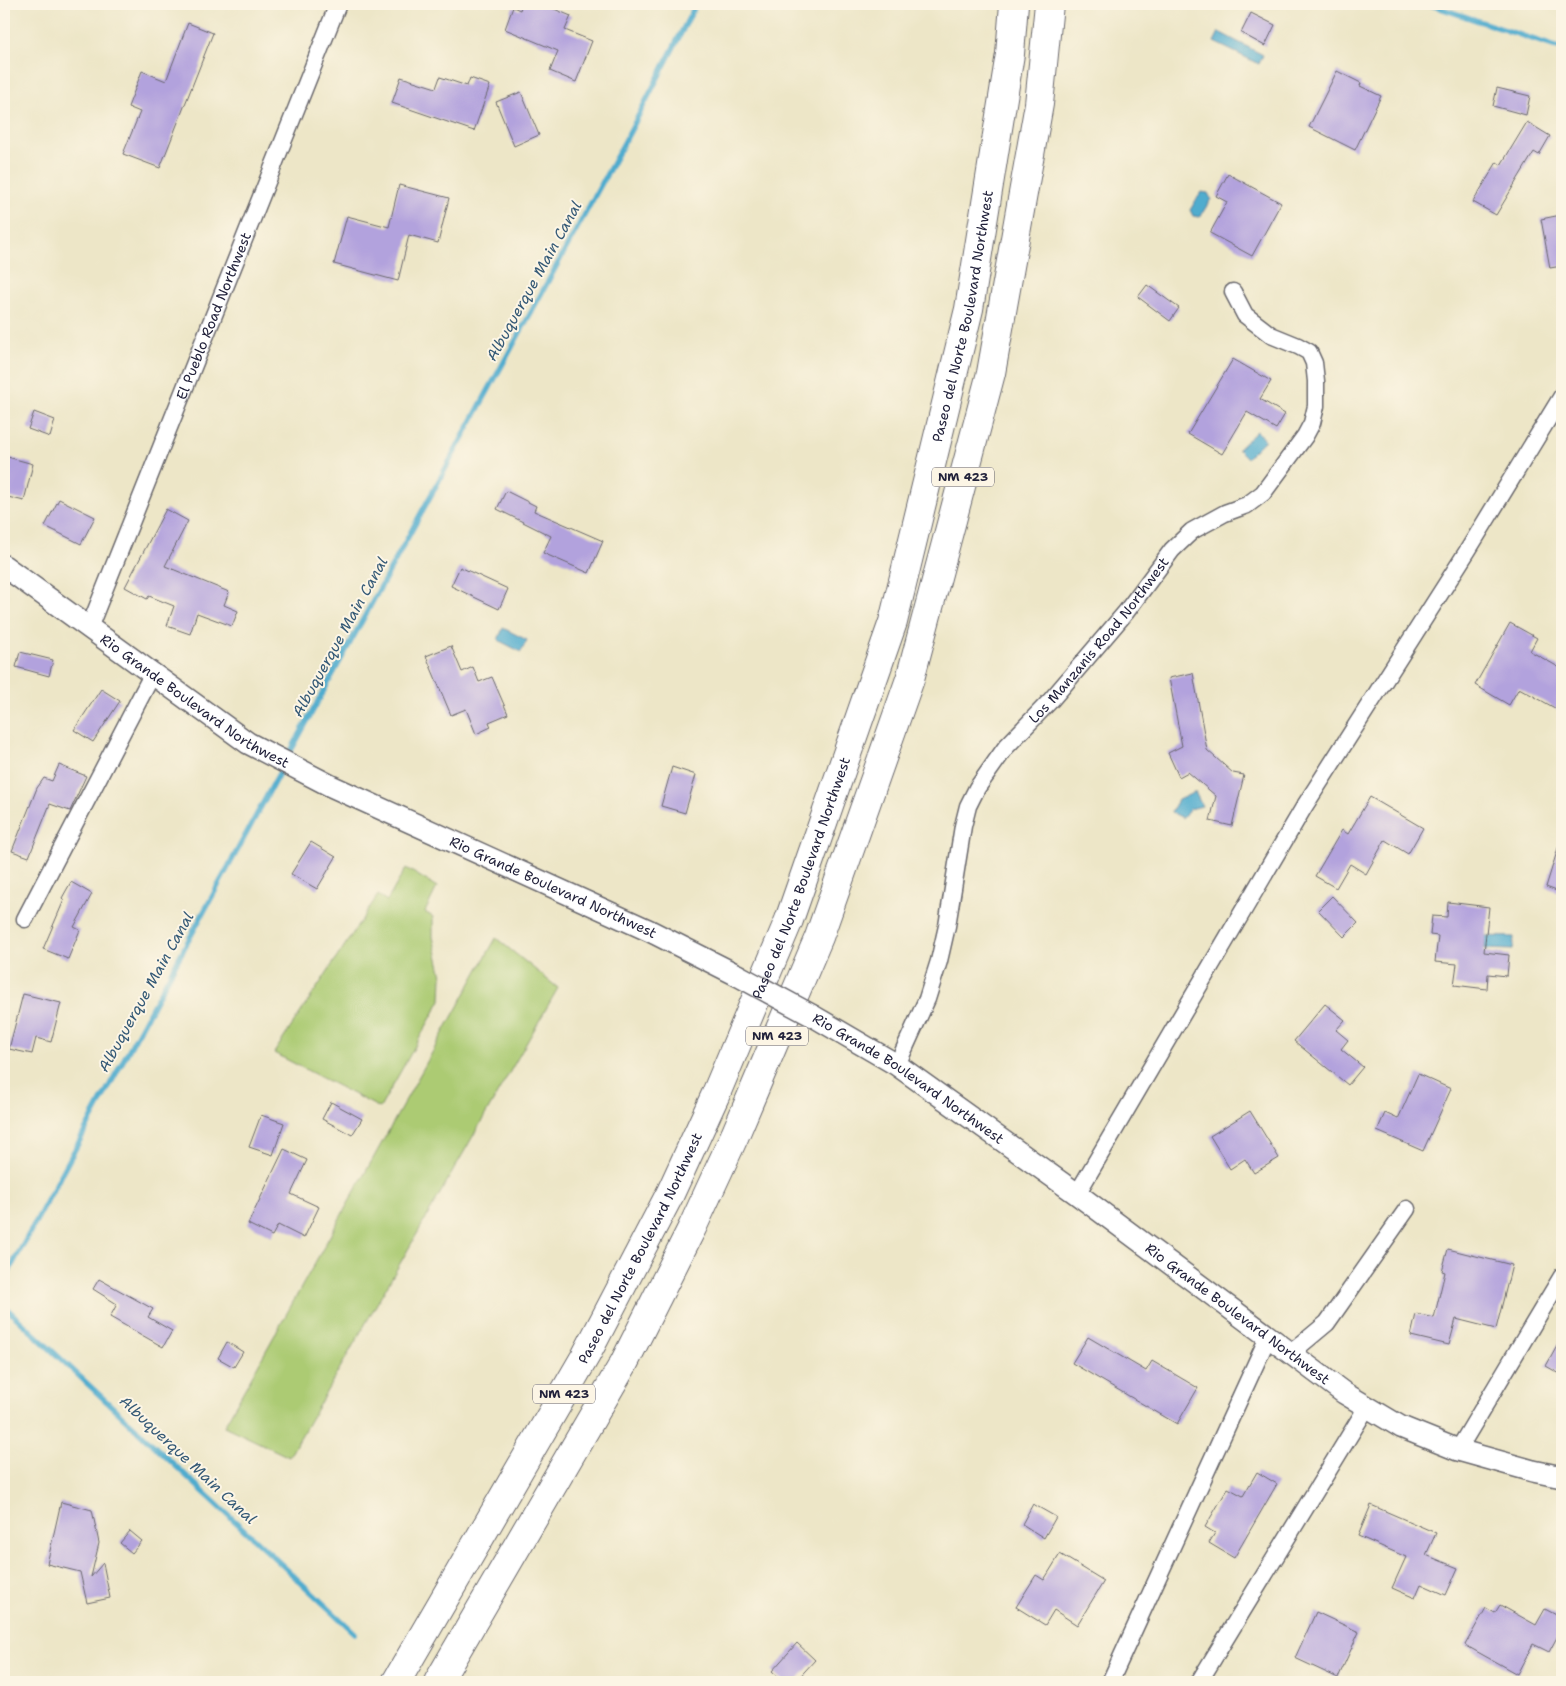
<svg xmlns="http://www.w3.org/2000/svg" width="1566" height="1686" font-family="'Shantell Sans',sans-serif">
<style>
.green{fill:#accb73;stroke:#677657}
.water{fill:#50acce;stroke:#396784}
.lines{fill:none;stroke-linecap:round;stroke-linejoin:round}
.stream{stroke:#50acce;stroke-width:5.5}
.building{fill:#b2a2dd}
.minor-casing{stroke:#69676c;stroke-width:19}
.tertiary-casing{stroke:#69676c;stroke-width:24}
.motorway-casing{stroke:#69676c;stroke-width:30}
.minor{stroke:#fff;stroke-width:16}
.tertiary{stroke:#fff;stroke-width:21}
.motorway{stroke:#fff;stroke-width:28}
.tertiary-bridge-casing{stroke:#69676c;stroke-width:24;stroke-linecap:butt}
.tertiary-bridge{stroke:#fff;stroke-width:21}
.labels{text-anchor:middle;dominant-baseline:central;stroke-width:4;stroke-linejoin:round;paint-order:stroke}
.shield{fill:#fcf5e5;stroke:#63616e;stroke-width:1}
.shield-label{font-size:12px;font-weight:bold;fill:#22223b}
.street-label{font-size:14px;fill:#22223b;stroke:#fcf5e5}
.water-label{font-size:15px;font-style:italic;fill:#345976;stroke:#fcf5e5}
</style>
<rect width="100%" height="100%" fill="#fcf5e5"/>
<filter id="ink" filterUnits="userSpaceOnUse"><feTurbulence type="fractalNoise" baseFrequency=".02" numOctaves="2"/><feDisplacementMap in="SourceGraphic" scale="10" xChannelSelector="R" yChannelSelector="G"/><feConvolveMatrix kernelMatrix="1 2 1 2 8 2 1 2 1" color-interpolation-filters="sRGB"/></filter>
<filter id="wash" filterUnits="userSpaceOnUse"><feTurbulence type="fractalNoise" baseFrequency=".0096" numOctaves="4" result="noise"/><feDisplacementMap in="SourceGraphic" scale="20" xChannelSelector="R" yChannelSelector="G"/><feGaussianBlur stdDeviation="1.12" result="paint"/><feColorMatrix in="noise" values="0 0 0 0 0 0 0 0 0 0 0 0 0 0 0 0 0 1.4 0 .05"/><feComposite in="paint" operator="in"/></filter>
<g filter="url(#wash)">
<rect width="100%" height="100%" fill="#ede6c7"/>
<g class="green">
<polygon points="406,868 437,887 425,912 433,917 433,937 442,976 441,1000 380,1108 274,1053 378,895 387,901"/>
<polygon points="496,938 558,988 289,1457 224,1426"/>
</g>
<g class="water">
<polygon points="1219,32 1263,55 1259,64 1214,42"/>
<polygon points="1201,192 1208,193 1211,199 1200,217 1193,216 1190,210"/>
<polygon points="1257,431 1265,440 1247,458 1238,449"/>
<polygon points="503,628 527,640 521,652 498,640"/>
<polygon points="1195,792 1202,806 1190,809 1183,818 1171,812 1178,800"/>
<polygon points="1485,936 1514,937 1513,950 1485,949"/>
</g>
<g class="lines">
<g class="stream">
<polyline points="1428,4 1562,49"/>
<polyline points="287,758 632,128 696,4"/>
<polyline points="4,1280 283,766"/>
<polyline points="4,1306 355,1633"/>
</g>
</g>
<g id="blocks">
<g class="building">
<polygon points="522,4 542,4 571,16 565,30 592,41 576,82 550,71 558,51 505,29 513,7 520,10"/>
<polygon points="1251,13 1275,25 1265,46 1241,33"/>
<polygon points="188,23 213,33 160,168 123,154 140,112 128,107 142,71 166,81"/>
<polygon points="1337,71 1361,83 1360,86 1381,96 1355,150 1309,127"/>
<polygon points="401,77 436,88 440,77 467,86 470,78 490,85 474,131 392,103"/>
<polygon points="1497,88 1530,96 1526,115 1493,106"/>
<polygon points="521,92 539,135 514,146 496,102"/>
<polygon points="1527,122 1550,136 1539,155 1534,152 1496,215 1473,202 1497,162 1501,165"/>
<polygon points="1228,174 1281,203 1252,256 1210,233 1227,202 1216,196"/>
<polygon points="399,185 449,198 438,243 409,235 398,281 334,264 347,216 389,227"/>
<polygon points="1561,215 1562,224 1562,266 1550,268 1541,219"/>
<polygon points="1147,285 1179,308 1170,321 1138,297"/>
<polygon points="1233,359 1271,381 1260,399 1285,414 1276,429 1247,412 1222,454 1188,434"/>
<polygon points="34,412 55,420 50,437 28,429"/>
<polygon points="4,456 33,464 24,501 4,496"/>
<polygon points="506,491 536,506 534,511 603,541 589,573 543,553 551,536 497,509"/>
<polygon points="59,499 95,517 81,544 45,526"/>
<polygon points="166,509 188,521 165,566 229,592 224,605 238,611 232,626 197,613 190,634 167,626 174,606 149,596 147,599 125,587"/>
<polygon points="460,567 508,589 499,609 451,586"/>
<polygon points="1510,623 1537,638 1530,651 1562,669 1562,712 1519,688 1509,705 1475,685"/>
<polygon points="451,646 462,672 473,667 479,682 492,677 508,714 489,722 491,727 476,734 466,709 451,715 426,656"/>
<polygon points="20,652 53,660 49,676 16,667"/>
<polygon points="1193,673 1207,750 1233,773 1244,775 1232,826 1210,821 1216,796 1188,772 1179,777 1168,753 1182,746 1169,678"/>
<polygon points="101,689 120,701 93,742 74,730"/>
<polygon points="59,765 86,776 70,811 50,804 29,857 12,851 37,788 44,778 52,781"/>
<polygon points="672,767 696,775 685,813 661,806"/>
<polygon points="1370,797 1423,828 1408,854 1385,840 1366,874 1350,864 1336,888 1315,876 1342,830 1348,834"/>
<polygon points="311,842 336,857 317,889 291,874"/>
<polygon points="1559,845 1562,846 1562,893 1546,887"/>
<polygon points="71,882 92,894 74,927 80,930 68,959 43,949 64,900 62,898"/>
<polygon points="1332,896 1358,923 1344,937 1318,910"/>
<polygon points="1448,902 1489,907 1484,952 1509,955 1507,976 1488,974 1487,989 1454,985 1457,964 1435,962 1438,936 1430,935 1432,916 1447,917"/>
<polygon points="23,994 61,1003 51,1042 36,1038 32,1054 9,1049"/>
<polygon points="1325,1004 1345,1020 1336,1030 1348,1040 1341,1049 1363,1067 1348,1085 1294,1041"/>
<polygon points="1418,1074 1451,1089 1423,1151 1377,1131 1385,1113 1398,1119"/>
<polygon points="331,1102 362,1119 352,1135 322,1119"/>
<polygon points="1250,1111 1279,1158 1254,1173 1245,1159 1230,1169 1210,1136"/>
<polygon points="261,1115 284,1123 273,1155 249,1147"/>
<polygon points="284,1149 307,1160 291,1194 319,1207 304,1238 278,1225 272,1236 248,1224"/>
<polygon points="1448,1249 1512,1265 1496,1329 1456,1319 1449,1345 1411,1336 1416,1314 1434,1318 1445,1272 1442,1271"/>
<polygon points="99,1279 153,1309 148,1317 172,1331 163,1347 110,1317 117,1304 93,1289"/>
<polygon points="1088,1337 1146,1371 1152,1361 1198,1388 1177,1424 1072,1363"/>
<polygon points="1562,1337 1562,1375 1546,1366"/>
<polygon points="227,1342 243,1352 234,1367 218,1358"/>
<polygon points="1257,1472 1277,1484 1234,1558 1209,1543 1215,1533 1205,1527 1228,1488 1243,1496"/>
<polygon points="61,1502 92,1510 99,1543 91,1577 103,1563 110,1598 87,1603 80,1572 47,1564"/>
<polygon points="1033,1504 1056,1517 1044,1538 1022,1524"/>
<polygon points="1371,1505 1436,1533 1426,1555 1458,1568 1446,1595 1421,1584 1415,1598 1392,1588 1406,1557 1358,1536"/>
<polygon points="130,1531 142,1541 132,1553 120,1543"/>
<polygon points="1060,1554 1104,1581 1077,1625 1054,1610 1045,1625 1016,1607 1036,1575 1044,1580"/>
<polygon points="1500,1605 1536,1625 1545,1609 1562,1618 1562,1628 1549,1652 1533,1644 1517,1674 1465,1645 1486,1608 1495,1613"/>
<polygon points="1316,1612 1359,1632 1338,1678 1295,1658"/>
<polygon points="797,1643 815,1660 795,1682 784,1682 772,1671"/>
</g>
</g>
</g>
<g filter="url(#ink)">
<use href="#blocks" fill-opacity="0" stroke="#69676c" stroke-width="1"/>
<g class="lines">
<g class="minor-casing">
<g id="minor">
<path id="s1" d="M 89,628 L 338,4"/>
<polyline points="25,919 152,675"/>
<path id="s2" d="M 897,1065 L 927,999 L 939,961 L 947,926 L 963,826 L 968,806 L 977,788 L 1006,747 L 1051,700 L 1126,612 L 1172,550 L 1192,531 L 1225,513 L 1247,505 L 1263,493 L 1305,436 L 1312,423 L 1316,406 L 1316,381 L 1314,363 L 1309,352 L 1298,346 L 1271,335 L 1245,315 L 1233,292"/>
<polyline points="1077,1194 1304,807 1468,550 1562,396"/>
<polyline points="1291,1353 1327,1323 1407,1209"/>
<polyline points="1458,1450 1562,1276"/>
<polyline points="1110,1682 1268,1337"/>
<polyline points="1199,1682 1367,1407"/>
</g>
</g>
<g class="tertiary-casing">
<g id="tertiary">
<path id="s3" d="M 4,566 L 248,743 L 331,786 L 650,931 L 737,975"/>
<path id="s4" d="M 813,1016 L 897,1065 L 1077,1194 L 1344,1393 L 1401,1427 L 1458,1450 L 1533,1471 L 1562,1477"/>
</g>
</g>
<g class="motorway-casing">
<g id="motorway">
<path id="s5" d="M 396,1682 L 586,1355 L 670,1194 L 715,1096 L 789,920 L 893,622 L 969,309 L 1010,54 L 1014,4"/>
<polyline points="438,1682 624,1363 692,1228 735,1135 819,937 910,679 991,373 1039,104 1049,4"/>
</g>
</g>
<use href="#minor" class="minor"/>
<use href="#tertiary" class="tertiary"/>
<use href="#motorway" class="motorway"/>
<g class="tertiary-bridge-casing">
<polyline id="tertiary-bridge" points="737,975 813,1016"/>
</g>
<use href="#tertiary-bridge" class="tertiary-bridge"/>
</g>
</g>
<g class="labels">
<g class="shield">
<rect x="932" y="467.5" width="62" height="19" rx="4"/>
<rect x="746" y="1026.5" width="62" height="19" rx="4"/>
<rect x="533" y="1384.5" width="62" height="19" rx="4"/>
</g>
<g class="shield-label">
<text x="963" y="477">NM 423</text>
<text x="777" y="1036">NM 423</text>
<text x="564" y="1394">NM 423</text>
</g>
<g class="street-label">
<text stroke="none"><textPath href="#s1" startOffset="336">El Pueblo Road Northwest</textPath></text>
<text stroke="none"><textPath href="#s5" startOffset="1488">Paseo del Norte Boulevard Northwest</textPath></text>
<text stroke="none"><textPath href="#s2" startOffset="482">Los Manzanis Road Northwest</textPath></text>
<text stroke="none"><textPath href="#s3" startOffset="234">Rio Grande Boulevard Northwest</textPath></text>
<text stroke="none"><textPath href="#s5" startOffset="902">Paseo del Norte Boulevard Northwest</textPath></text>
<text stroke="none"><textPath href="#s3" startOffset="639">Rio Grande Boulevard Northwest</textPath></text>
<text stroke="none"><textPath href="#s4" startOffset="114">Rio Grande Boulevard Northwest</textPath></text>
<text stroke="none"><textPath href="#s5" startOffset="498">Paseo del Norte Boulevard Northwest</textPath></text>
<text stroke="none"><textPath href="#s4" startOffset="519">Rio Grande Boulevard Northwest</textPath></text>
</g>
<g class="water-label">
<text transform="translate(534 281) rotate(-61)">Albuquerque Main Canal</text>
<text transform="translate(340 637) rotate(-61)">Albuquerque Main Canal</text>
<text transform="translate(146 992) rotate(-61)">Albuquerque Main Canal</text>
<text transform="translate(188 1460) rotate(43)">Albuquerque Main Canal</text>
</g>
</g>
<rect width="1566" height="1686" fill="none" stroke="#fcf5e5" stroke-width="20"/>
</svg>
